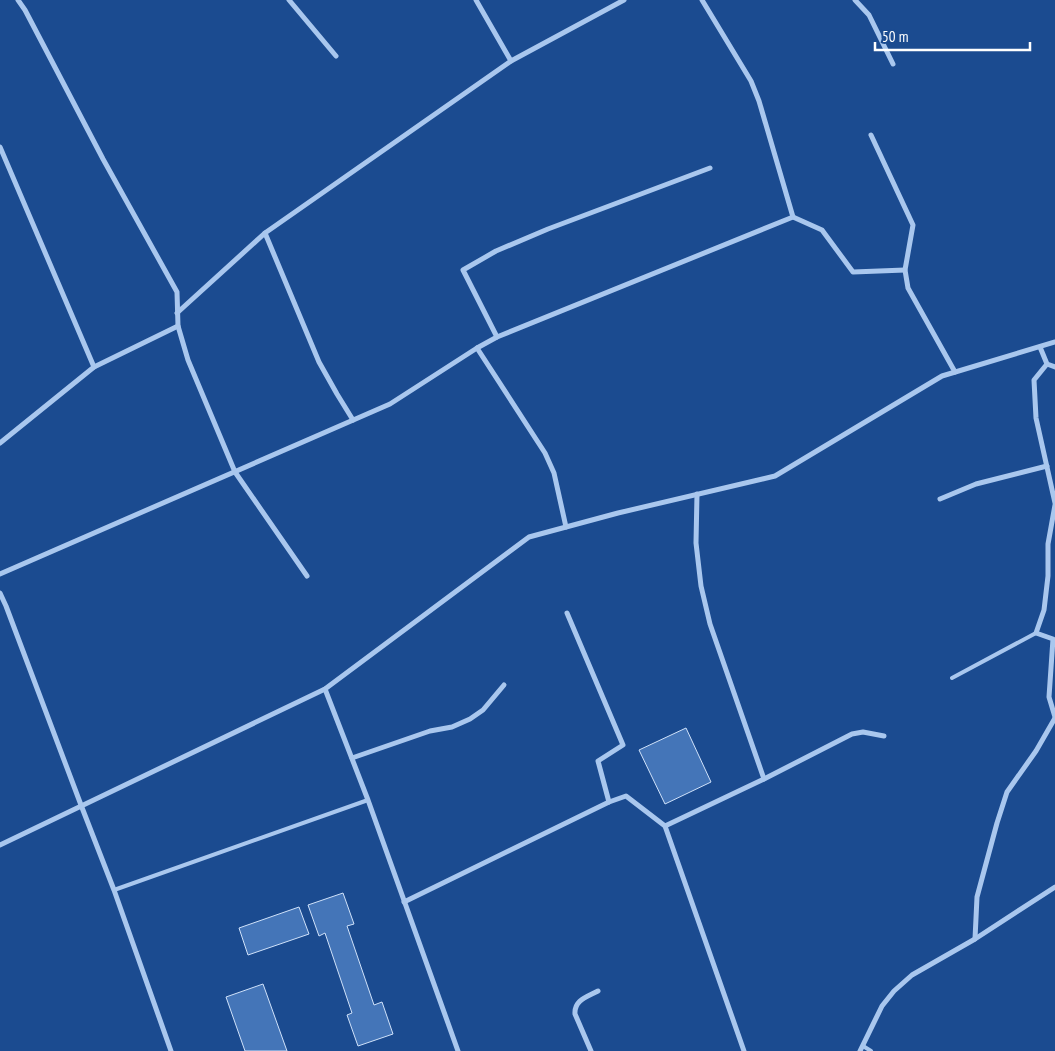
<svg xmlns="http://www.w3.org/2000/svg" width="1055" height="1051" font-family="'PT Sans Narrow',sans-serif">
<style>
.building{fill:#4475b8;stroke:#d0e2fa}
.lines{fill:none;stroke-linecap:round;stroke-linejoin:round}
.lane{stroke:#a9c7ee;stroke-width:4}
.street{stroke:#a9c7ee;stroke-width:5}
</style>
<rect width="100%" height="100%" fill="#1b4b90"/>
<g class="building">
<polygon points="686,728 711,782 665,804 639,750"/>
<polygon points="343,893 354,924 347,926 374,1005 382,1002 393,1034 358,1046 347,1015 352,1013 325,933 319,936 308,905"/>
<polygon points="299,907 309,934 248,955 239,928"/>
<polygon points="263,984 287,1051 245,1051 226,997"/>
</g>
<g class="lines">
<g class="lane">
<polyline points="952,678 1036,633"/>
<polyline points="114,890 368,800"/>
<polyline points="863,1046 871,1051"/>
</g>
<g class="street">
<polyline points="18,0 25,10 103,159 177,292 178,326 188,360 235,472 307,576"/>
<polyline points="289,0 336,56"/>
<polyline points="476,0 511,61"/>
<polyline points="702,0 751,81 759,101 793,217"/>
<polyline points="855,0 869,15 893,64"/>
<polyline points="871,135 913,225 905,270 908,288 955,372"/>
<polyline points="0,147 94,367"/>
<polyline points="265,233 319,362 337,394 353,420"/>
<polyline points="177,313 265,233 511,61 624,0"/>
<polyline points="497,337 463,270 496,251 548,229 710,168"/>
<polyline points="1040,347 1047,364 1055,367"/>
<polyline points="477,348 545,453 554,473 566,527"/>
<polyline points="1047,364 1034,380 1036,418 1055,503"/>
<polyline points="0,443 94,367 178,326"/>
<polyline points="697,494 696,543 701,586 710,624 764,779"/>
<polyline points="940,499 976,484 1047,466"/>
<polyline points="1055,505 1048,544 1048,576 1044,610 1036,633 1053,639 1049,697 1055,717"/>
<polyline points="0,574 390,404 477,348 497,337 793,217 822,230 853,272 905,270"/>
<polyline points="0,593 6,606 81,805 114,890 171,1051"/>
<polyline points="567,613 623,745 598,761 609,802"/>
<polyline points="325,689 368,800 458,1051"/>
<polyline points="352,758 430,731 452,727 470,719 483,710 504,685"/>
<polyline points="665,826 764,779 852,734 863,732 884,736"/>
<polyline points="0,845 325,689 529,537 618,513 775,476 942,376 1055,342"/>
<polyline points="404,902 609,802 626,796 665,826 744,1051"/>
<polyline points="975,939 977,897 997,823 1007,792 1036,751 1055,718"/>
<path d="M 591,1051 L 575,1014 C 574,1000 587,997 598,991"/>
<polyline points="860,1051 882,1006 894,991 912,975 975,939 1055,887"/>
</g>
</g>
<path d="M875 42v8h155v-8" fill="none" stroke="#ffffff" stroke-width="2.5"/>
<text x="882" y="42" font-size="15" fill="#ffffff" stroke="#1b4b90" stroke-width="4" paint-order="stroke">50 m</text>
</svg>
